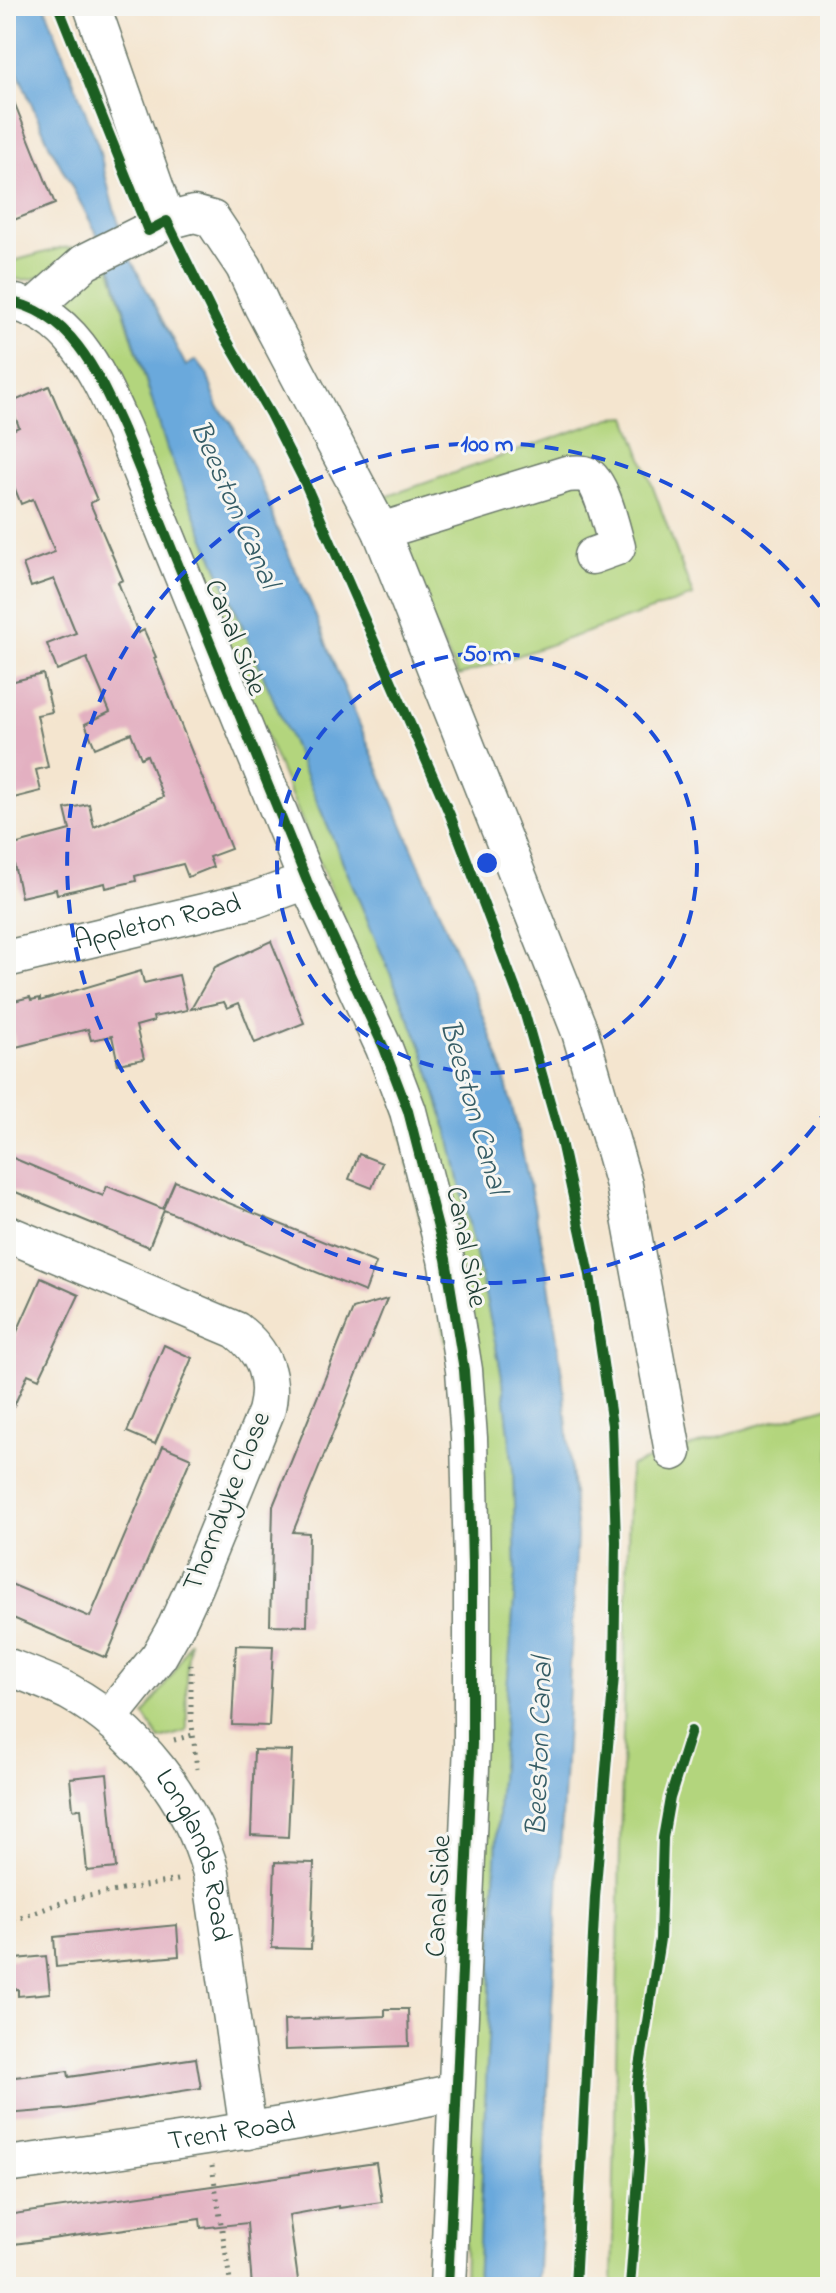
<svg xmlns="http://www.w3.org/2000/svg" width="836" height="2293" font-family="'Indie Flower',sans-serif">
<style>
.green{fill:#b3d57d;stroke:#698958;stroke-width:2}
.water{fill:#6aa9dc;stroke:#447388;stroke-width:2}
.building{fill:#e3b0c1}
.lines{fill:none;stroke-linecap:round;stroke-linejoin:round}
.minor-casing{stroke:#6a786a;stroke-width:39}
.path{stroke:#6a786a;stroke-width:5;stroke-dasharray:2 6;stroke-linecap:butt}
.minor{stroke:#fff;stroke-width:36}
.cycleway-casing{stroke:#f6f6f2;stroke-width:15}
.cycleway{stroke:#1b5e20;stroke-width:10}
.ring{fill:none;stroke:#1d4ed8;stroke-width:4;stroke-dasharray:14 10}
.labels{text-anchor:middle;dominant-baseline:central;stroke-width:6;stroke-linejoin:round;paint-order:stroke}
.street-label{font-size:28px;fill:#1f3d34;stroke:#f6f6f2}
.water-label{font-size:30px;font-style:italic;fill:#365d66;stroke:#f6f6f2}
.centre{fill:#1d4ed8;stroke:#f6f6f2;stroke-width:4}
.ring-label{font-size:24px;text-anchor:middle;font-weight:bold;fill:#1d4ed8;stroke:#f6f6f2;stroke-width:6;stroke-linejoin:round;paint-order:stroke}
</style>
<rect width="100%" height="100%" fill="#f6f6f2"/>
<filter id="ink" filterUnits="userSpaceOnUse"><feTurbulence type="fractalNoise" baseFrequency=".0125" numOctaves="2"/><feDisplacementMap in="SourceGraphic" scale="16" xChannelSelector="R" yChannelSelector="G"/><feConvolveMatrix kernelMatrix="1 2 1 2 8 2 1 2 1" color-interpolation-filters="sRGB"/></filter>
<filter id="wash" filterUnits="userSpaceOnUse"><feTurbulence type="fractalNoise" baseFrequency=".006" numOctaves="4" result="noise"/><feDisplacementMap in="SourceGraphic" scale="32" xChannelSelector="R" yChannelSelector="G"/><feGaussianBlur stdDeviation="1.8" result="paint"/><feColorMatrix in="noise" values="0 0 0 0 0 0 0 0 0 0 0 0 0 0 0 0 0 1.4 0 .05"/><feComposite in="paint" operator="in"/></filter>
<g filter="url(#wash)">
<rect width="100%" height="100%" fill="#f4e5cf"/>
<g class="green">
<path d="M 82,247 C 60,268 37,287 6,277 L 6,263 L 61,248 Z"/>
<polygon points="107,257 167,449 422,1048 450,1139 490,1318 503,1381 513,1469 516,1574 499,1792 477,2287 464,2287 484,1523 370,982 101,345 84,323 62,304"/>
<polygon points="627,417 693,596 458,676 374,501 611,418"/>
<polygon points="830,1406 830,2287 612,2287 620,1846 630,1466 755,1426"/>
<polygon points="189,1641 186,1680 187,1731 160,1739 144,1715 174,1672"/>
</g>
<polygon class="water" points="6,6 45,6 98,145 111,198 128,254 186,366 196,360 207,374 218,407 231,422 267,498 276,527 311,604 336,669 482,1012 502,1068 516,1123 546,1262 563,1382 577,1536 537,2287 477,2287 499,1792 516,1574 513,1469 503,1381 490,1318 450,1139 422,1048 167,449 113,272 95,230 49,144 6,45"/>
<g id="blocks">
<g class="building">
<polygon points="6,87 8,87 55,204 6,223"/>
<polygon points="49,386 97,500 90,503 123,580 118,582 138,633 144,630 156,657 154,658 231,849 209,857 213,867 188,877 183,864 135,876 136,881 106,888 105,883 57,894 56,889 21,897 10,846 70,830 65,809 89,804 94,827 163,797 147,755 141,758 131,733 95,748 85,724 110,712 87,658 57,670 47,644 76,633 54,579 31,587 23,564 55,552 33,499 21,504 6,467 6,433 19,427 10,403"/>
<polygon points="43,674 52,712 37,715 48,767 36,770 41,791 6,800 6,683"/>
<polygon points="271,941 304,1023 255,1043 239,1003 227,1008 224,1002 191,1009 215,967"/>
<polygon points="141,971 144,983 179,975 187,1010 153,1017 154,1021 136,1026 144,1059 118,1064 112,1036 91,1040 88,1029 16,1047 6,1003 30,997 31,1000 40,998 40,1001"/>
<polygon points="359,1154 382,1163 372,1188 349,1179"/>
<polygon points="6,1155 103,1196 107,1186 163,1209 175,1181 376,1263 365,1292 164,1210 149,1247 6,1188"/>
<polygon points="41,1278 79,1295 39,1379 28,1374 6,1424 6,1356"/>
<polygon points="387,1299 293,1532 309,1533 307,1626 270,1625 273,1506 353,1309"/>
<polygon points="164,1345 192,1358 155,1444 127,1432"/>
<polygon points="163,1446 191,1458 106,1658 6,1615 6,1582 90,1617"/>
<polygon points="236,1645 273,1646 269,1726 232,1725"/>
<polygon points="254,1750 292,1751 288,1837 251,1835"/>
<polygon points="107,1774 116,1868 87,1871 81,1808 73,1809 70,1778"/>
<polygon points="275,1862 314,1863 311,1949 272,1948"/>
<polygon points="177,1925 179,1956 56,1967 54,1937"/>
<polygon points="46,1956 50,1993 18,1996 18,1989 6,1990 6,1960"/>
<polygon points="385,2009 408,2009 409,2046 285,2050 284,2020 385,2016"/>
<polygon points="196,2058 201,2088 68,2109 6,2114 6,2078 68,2071 69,2077"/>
<polygon points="376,2163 382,2202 339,2208 339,2206 289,2215 299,2287 252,2287 247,2223 201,2228 200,2219 6,2245 6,2215"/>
</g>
</g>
</g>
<g filter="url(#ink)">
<use href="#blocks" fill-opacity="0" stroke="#6a786a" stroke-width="2"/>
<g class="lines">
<g class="minor-casing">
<g id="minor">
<polyline points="92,6 167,221"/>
<path d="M 6,301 C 72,311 99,376 123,429 L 307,881 L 384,1048 L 408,1111 L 446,1259 L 464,1370 L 469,1438 L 472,1566 L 472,1744 L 448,2287"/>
<polyline points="32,309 85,262 167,221 194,214 212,219 244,267 262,306 381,531 580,1032 624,1185 673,1452"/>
<path d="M 381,531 L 567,474 C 574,474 581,472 587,475 C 602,483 612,530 617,547 L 592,556"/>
<path id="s1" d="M 6,959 L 254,900 L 307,881"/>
<path d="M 6,1233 L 236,1330 C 264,1351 275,1378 266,1412 L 194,1587 L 176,1626 L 159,1656 L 109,1718"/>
<path id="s2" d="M 6,1666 C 27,1674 49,1682 69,1692 C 136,1729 191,1799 211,1873 L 248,2131"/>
<path id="s3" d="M 6,2165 C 157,2145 306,2124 455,2092"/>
</g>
</g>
<g class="path">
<polyline points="191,1664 191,1716 197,1769"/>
<polyline points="174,1740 193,1735"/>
<polyline points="6,1923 72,1899 183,1879"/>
<polyline points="212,2166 231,2287"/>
</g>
<use href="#minor" class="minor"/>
<g class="cycleway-casing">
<g id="cycleway">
<polyline points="58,6 148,231 167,221 217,323 270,414 305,483 450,815 524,1011 560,1137 590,1275 612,1425 616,1542 614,1676 595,1897 575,2287"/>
<path d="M 6,301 C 72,311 99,376 123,429 L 307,881 L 384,1048 L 408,1111 L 446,1259 L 464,1370 L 469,1438 L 472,1566 L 472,1744 L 448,2287"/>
<polyline points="630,2287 640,2151 637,2086 660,1939 663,1838 670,1798 691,1731"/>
</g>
</g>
<use href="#cycleway" class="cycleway"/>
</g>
</g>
<g class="ring">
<circle cx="487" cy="863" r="210"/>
<path d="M829 1107A420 420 0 1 1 829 619"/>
</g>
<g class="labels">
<g class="street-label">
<text transform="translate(234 638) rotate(68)">Canal Side</text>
<text stroke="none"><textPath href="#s1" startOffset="156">Appleton Road</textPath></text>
<text transform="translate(465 1247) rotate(79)">Canal Side</text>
<text transform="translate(228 1502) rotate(-68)">Thorndyke Close</text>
<text stroke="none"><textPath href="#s2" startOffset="282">Longlands Road</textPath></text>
<text transform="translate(440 1896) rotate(-87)">Canal Side</text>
<text stroke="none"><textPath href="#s3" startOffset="228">Trent Road</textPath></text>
</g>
<g class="water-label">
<text transform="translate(233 505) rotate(66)">Beeston Canal</text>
<text transform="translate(472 1107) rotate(74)">Beeston Canal</text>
<text transform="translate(541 1747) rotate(-88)">Beeston Canal</text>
</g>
</g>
<circle cx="487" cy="863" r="12" class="centre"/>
<g class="ring-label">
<text x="487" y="451">100 m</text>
<text x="487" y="661">50 m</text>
</g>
<rect width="836" height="2293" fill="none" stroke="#f6f6f2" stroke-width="32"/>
</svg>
